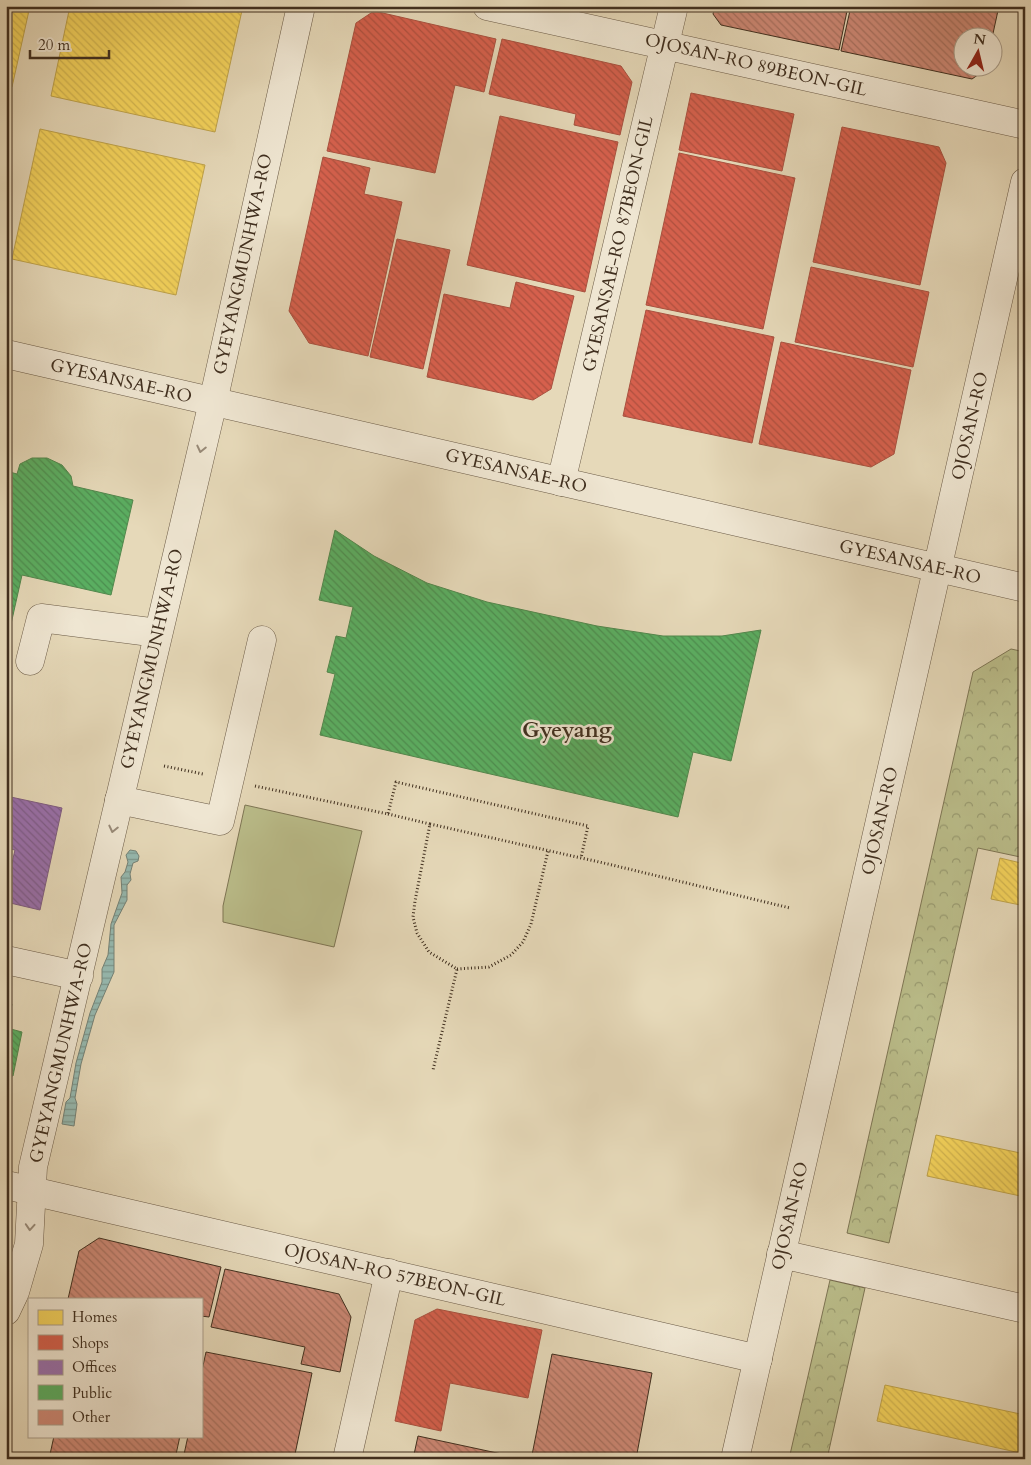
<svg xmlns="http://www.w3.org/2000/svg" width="1031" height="1465" font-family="Cardo,serif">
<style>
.forest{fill:url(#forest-crowns);stroke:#7e7655}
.pitch{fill:#bbbe8b;stroke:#7e7655}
.water{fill:url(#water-rules);stroke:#748277}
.homes{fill:url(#homes-back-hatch);stroke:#bfa34a}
.shops{fill:url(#shops-back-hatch);stroke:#a9513f}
.offices{fill:url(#offices-back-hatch);stroke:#7e5c81}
.public{fill:url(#public-back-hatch);stroke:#52884d}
.building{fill:url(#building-back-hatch);stroke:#402f1f}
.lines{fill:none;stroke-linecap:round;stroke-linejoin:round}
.minor-casing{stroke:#6a5a46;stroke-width:29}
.path{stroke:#402f1f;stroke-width:3;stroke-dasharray:1 2.5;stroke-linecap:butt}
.minor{stroke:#efe6d2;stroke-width:28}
.oneway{stroke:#988a78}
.labels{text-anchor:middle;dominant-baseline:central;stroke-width:5;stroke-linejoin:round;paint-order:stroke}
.street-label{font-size:18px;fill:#402f1f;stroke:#efe6d2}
.district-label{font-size:22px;font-weight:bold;fill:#402f1f;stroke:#efe6d2}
</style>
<defs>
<pattern id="forest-crowns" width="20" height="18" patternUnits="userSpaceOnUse" patternTransform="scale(1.25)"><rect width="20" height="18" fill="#bbbe8b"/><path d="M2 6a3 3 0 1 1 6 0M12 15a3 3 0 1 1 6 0" fill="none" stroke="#999b71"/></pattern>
<pattern id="water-rules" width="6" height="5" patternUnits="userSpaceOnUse" patternTransform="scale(1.25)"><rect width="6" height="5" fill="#96bab1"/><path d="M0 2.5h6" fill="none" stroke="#7c988f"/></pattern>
<pattern id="homes-back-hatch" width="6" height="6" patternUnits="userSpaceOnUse" patternTransform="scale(1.25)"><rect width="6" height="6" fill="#f6d55c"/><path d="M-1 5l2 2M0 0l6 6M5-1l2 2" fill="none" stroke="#d4b750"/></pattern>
<pattern id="shops-back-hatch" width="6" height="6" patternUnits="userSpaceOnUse" patternTransform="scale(1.25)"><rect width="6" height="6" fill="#d6604d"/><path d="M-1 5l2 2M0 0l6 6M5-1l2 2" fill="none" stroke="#af503f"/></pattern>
<pattern id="offices-back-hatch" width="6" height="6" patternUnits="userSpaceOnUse" patternTransform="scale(1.25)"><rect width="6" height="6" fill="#9970ab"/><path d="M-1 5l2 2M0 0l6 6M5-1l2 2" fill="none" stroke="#7e5c8b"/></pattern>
<pattern id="public-back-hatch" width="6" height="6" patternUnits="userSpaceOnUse" patternTransform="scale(1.25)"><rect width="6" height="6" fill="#5aae61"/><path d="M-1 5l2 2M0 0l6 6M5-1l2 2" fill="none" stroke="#4c8e4f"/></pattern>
<pattern id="building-back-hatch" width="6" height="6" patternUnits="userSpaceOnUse" patternTransform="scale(1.25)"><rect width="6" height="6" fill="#cd8875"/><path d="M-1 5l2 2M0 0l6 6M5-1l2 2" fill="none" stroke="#a8705f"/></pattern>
</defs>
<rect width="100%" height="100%" fill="#e6d9b9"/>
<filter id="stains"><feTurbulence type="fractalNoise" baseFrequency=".004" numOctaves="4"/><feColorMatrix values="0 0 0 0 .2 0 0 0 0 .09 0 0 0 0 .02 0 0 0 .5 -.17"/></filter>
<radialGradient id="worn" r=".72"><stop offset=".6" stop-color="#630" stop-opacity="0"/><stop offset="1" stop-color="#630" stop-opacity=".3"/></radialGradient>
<g class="forest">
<polygon points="1011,649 1025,652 1025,858 978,848 889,1243 847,1233 973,672"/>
<polygon points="830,1280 865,1288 827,1459 789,1459"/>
</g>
<polygon class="pitch" points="245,805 362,831 334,947 223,922 223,906"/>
<polygon class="water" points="130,850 136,851 139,856 138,861 133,863 130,874 131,880 127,885 127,900 114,925 114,972 95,1015 81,1064 75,1098 77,1104 74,1126 62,1124 66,1102 70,1098 76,1063 90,1013 102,982 102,969 108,955 111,924 122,893 121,877 125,872 128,862 126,855"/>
<g class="homes">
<polygon points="6,6 30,6 12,87 6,86"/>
<polygon points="70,6 243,6 215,132 51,96"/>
<polygon points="40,129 205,165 176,295 12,259"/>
<polygon points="1000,858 1025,864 1025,906 991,899"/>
<polygon points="936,1135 1025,1154 1025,1197 927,1176"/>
<polygon points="885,1385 1025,1415 1025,1454 877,1421"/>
</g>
<g class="shops">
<polygon points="374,11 496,39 484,92 455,85 435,173 327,151 356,23"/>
<polygon points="502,39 621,66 632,82 620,135 574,125 576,114 489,94"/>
<polygon points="691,93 794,114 782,171 679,150"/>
<polygon points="500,116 618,142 585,292 467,265"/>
<polygon points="842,127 939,147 946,163 920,285 813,262"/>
<polygon points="679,153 795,178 763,329 646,305"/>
<polygon points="323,157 370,168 364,194 402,202 368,356 309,343 289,311"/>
<polygon points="397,239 450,250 423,369 370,357"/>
<polygon points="811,267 929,292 913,367 795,342"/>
<polygon points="516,282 574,296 551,389 533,400 427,377 444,294 510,308"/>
<polygon points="646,310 774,337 752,443 623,416"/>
<polygon points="781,342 911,370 894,454 871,467 759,444"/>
<polygon points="437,1309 542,1330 528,1398 450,1383 441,1431 395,1421 415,1320"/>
</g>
<polygon class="offices" points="6,796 62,808 40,910 6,902 6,888 15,850 6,848"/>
<g class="public">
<polygon points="32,458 47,458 62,465 71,476 73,486 133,500 111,595 22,575 7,642 6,471 17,474 20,464"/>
<polygon points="335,530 374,556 427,583 487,602 597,626 663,636 722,636 761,630 731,761 693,752 678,817 320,735 335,674 327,672 336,636 346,638 353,607 319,600"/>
<polygon points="6,1003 12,1004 7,1028 22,1032 13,1076 6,1075"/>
</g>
<g class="building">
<polygon points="715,6 848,6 839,50 721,25 713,14"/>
<polygon points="851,6 940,6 951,9 951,6 999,6 992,38 964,38 964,68 986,68 985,70 972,79 841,51"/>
<polygon points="99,1238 221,1267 209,1317 201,1316 201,1299 68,1299 79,1251"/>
<polygon points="225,1269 339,1294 351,1317 340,1372 301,1364 305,1347 211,1327"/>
<polygon points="206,1352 312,1373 294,1459 183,1459 188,1436 201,1436 201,1375"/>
<polygon points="552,1354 652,1373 636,1459 552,1459 532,1455"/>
<polygon points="54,1436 180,1436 175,1459 49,1459"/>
<polygon points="418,1436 525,1459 413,1459"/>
</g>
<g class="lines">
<g class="minor-casing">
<g id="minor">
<polyline points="487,6 1025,125"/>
<polyline points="6,354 1025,588"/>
<polyline points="561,482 674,6"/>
<polyline points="30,661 41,618 158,633"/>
<polyline points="119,800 220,821 262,640"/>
<polyline points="6,960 79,976"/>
<polyline points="6,1185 758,1359"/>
<polyline points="781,1254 1025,1309"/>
<polyline points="6,1311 15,1292 29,1244 33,1167 213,402 301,6"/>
<polyline points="347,1459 389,1273"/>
<polyline points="735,1459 1025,182"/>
</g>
</g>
<g class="path">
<polyline points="164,766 203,774"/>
<polyline points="255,786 388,814 396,782 588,826 581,858"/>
<polyline points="388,814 430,824 415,901 413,917 417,933 429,952 457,969 433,1070"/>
<polyline points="430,824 608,864 790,908"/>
<polyline points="457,969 489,967 511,955 523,942 531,924 548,851"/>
</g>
<use href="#minor" class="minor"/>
</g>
<defs><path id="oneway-chevron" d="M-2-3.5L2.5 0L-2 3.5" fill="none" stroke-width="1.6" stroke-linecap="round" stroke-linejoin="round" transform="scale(1.25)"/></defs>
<g class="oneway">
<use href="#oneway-chevron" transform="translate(201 449) rotate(103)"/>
<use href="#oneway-chevron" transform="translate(113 829) rotate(103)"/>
<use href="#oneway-chevron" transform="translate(30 1227) rotate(94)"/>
</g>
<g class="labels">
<g class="street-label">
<text transform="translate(756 65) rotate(13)">OJOSAN-RO 89BEON-GIL</text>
<text transform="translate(618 244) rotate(-77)">GYESANSAE-RO 87BEON-GIL</text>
<text transform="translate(243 264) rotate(-78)">GYEYANGMUNHWA-RO</text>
<text transform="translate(121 381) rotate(13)">GYESANSAE-RO</text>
<text transform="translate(970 426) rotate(-77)">OJOSAN-RO</text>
<text transform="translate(516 471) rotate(13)">GYESANSAE-RO</text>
<text transform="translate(910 562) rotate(13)">GYESANSAE-RO</text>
<text transform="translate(152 659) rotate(-77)">GYEYANGMUNHWA-RO</text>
<text transform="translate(880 821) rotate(-77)">OJOSAN-RO</text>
<text transform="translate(61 1053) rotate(-77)">GYEYANGMUNHWA-RO</text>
<text transform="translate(790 1216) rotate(-77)">OJOSAN-RO</text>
<text transform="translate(395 1275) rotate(13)">OJOSAN-RO 57BEON-GIL</text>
</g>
<g class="district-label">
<text x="567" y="730">Gyeyang</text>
</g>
</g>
<rect width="1031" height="1465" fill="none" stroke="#e6d9b9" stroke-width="25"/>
<rect x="8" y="8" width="1016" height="1450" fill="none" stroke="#402f1f" stroke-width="2.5"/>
<rect x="12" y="12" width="1006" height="1440" fill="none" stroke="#402f1f"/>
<rect x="28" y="1298" width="175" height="140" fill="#efe6d2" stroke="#a99d8a"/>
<rect x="38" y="1310" width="25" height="15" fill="#f6d55c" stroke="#a99d8a"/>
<text x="72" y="1322" font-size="15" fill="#402f1f">Homes</text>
<rect x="38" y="1335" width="25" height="15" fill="#d6604d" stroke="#a99d8a"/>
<text x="72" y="1348" font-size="15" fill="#402f1f">Shops</text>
<rect x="38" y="1360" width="25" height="15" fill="#9970ab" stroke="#a99d8a"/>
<text x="72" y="1372" font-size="15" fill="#402f1f">Offices</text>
<rect x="38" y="1385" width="25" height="15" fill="#5aae61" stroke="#a99d8a"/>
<text x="72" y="1398" font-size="15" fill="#402f1f">Public</text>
<rect x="38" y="1410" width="25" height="15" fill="#cd8875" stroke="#a99d8a"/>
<text x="72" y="1422" font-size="15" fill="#402f1f">Other</text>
<g transform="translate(978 52) rotate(8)"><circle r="24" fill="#efe6d2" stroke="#a99d8a"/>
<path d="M0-4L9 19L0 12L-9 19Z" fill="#8f2418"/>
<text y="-8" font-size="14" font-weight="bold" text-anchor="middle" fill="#402f1f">N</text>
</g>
<path d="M30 50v8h79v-8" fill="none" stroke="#402f1f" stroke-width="2.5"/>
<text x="38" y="50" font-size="15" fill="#402f1f" stroke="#efe6d2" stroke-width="4" paint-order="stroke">20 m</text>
<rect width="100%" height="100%" filter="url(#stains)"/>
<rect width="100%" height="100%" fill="url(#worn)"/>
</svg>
